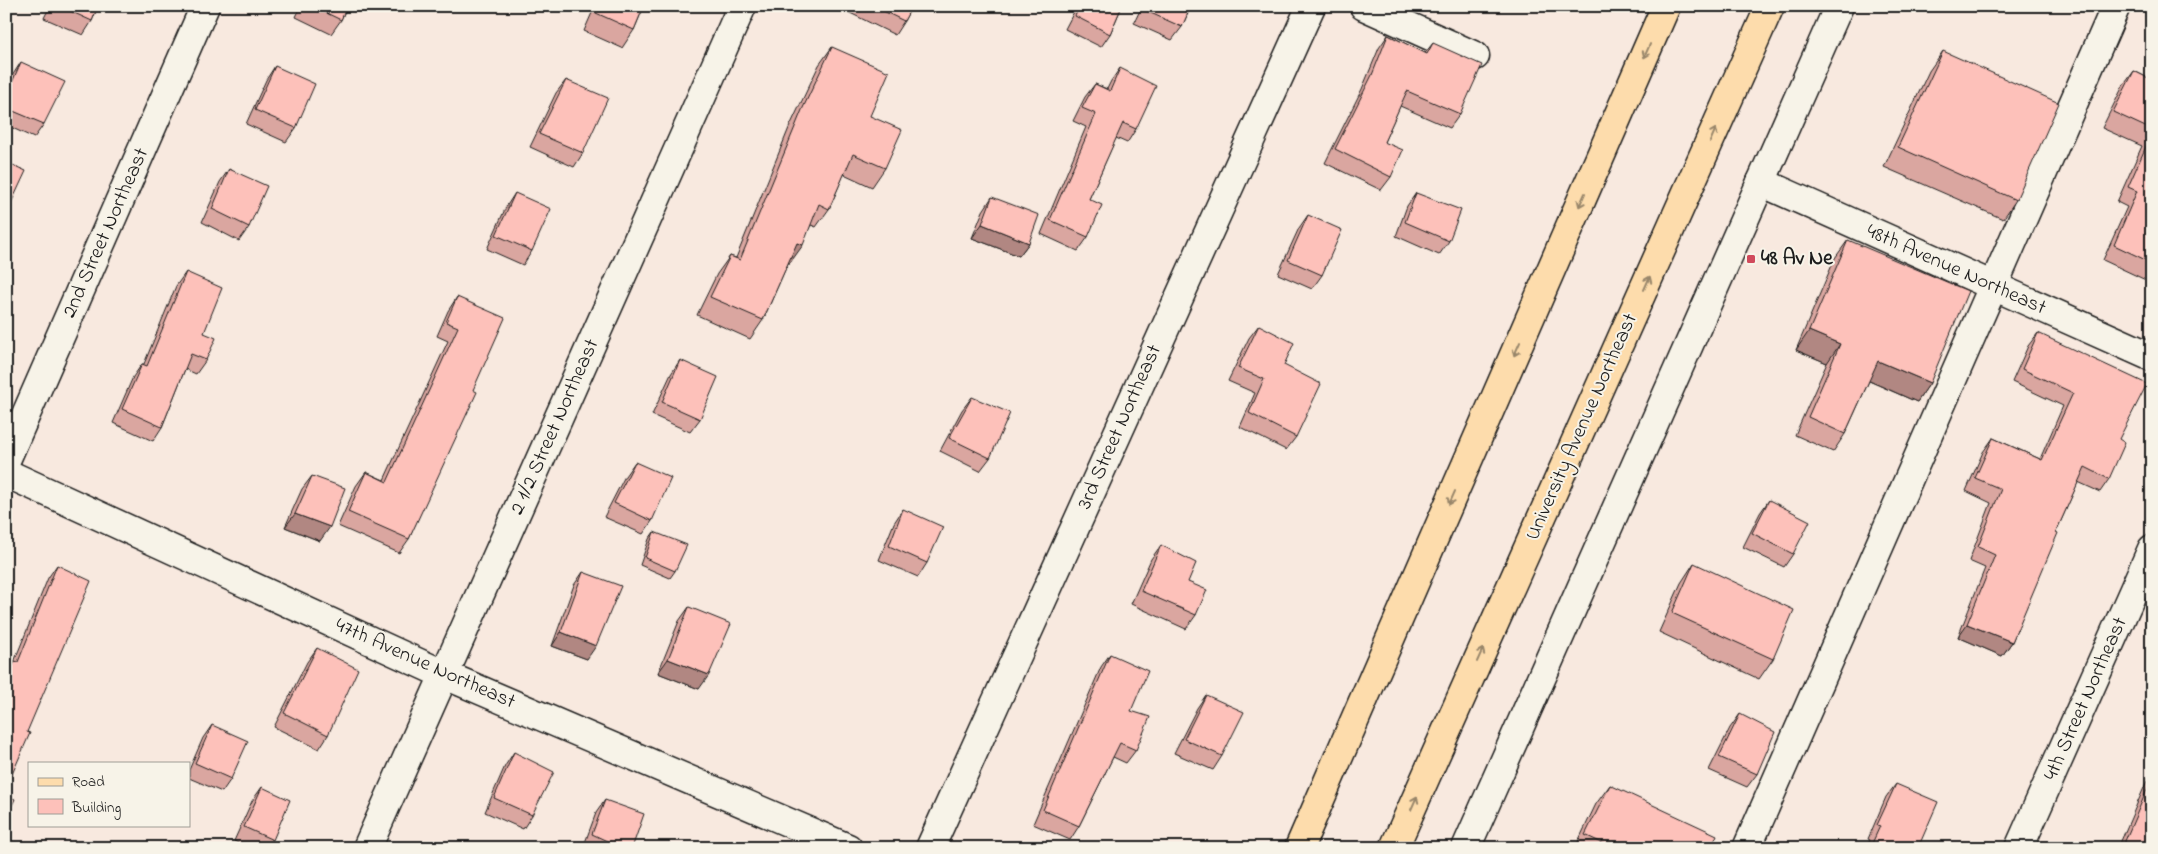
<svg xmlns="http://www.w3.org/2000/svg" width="2158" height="854" font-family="'Indie Flower',sans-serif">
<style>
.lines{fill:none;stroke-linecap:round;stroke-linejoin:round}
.minor-casing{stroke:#1c1c1c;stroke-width:31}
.major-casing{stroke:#1c1c1c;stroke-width:31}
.minor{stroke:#f7f3e8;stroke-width:28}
.major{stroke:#fddcac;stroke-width:28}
.wall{fill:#daa6a0;stroke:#1c1c1c}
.shaded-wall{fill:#b18782;stroke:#1c1c1c}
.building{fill:#fdc1ba;stroke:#1c1c1c}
.oneway{stroke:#98866b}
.poi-dot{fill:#d1495b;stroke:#f7f3e8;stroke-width:2}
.labels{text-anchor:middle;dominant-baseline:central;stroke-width:4;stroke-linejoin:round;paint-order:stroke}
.street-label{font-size:21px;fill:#1c1c1c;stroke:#f7f3e8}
.poi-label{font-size:21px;font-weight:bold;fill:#1c1c1c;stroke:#f7f3e8;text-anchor:start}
</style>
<rect width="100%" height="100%" fill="#f8e9df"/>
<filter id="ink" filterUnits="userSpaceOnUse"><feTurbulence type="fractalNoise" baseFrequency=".02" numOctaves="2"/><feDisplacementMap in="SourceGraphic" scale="10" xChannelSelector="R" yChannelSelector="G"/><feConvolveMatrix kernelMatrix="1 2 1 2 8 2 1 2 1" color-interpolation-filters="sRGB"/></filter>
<g filter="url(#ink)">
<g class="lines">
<g class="minor-casing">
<g id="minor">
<polyline points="1364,6 1475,56"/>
<polyline points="1761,182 2152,357"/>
<polyline points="6,460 205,6"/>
<polyline points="6,473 445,675 848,848"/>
<polyline points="367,848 742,6"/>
<polyline points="930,848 1311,6"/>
<polyline points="1466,848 1839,6"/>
<polyline points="1747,848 2116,6"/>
<polyline points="2019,848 2152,549"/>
</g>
</g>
<g class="major-casing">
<g id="major">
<polyline points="1299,848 1666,6"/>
<polyline points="1394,848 1770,6"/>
</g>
</g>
<use href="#minor" class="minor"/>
<use href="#major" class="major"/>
</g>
<g class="wall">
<polygon points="50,6 98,6 92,21 83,35 44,18"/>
<polygon points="301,6 347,6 341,20 331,34 296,17"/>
<polygon points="595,6 644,6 634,30 622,48 584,31"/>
<polygon points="848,6 912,6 904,21 895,35 846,11"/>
<polygon points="1077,6 1122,6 1110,34 1101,47 1065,29"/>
<polygon points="1142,6 1191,6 1182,27 1172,40 1134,23"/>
<polygon points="1388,35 1425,53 1433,43 1460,114 1450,128 1400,106 1384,142 1391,177 1381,190 1325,163 1362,89 1379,48"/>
<polygon points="832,47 870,116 885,168 872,187 844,174 829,209 816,227 811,225 790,263 788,263 763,320 750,339 697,315 717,274 730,256 736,258 789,128 819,65"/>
<polygon points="1943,51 2016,200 2003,219 1884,167 1929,71"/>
<polygon points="21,62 44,124 34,138 6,125 6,88 12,76"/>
<polygon points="275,66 296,128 286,142 246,124 266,80"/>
<polygon points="1120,68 1136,129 1127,143 1116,138 1089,199 1088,237 1078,251 1041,234 1086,127 1073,121 1085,97 1095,84 1107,89 1111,81"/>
<polygon points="2134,71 2152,80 2152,283 2103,260 2127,207 2117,202 2142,146 2102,128 2123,86"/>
<polygon points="566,80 583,153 574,167 530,147 556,93"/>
<polygon points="229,169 249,227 239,241 202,222 220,182"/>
<polygon points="515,193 532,251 523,265 487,249 506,207"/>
<polygon points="1416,193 1449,241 1439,255 1396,236 1407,206"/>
<polygon points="992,197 1029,243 1019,256 972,238 983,211"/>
<polygon points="1308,215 1322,275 1312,289 1278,274 1299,228"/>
<polygon points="1848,240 1930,383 1917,402 1869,381 1845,434 1833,452 1795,435 1827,363 1796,350 1835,258"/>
<polygon points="186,272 204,333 206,360 196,374 185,369 162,427 153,441 113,423 133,377 142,364 144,364 176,286"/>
<polygon points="457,297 473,390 409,539 399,553 338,526 356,486 366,472 384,480 448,341 437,336 448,311"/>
<polygon points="1259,325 1296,437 1286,450 1240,427 1255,393 1228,381 1249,338"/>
<polygon points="2038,333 2119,439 2109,479 2100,492 2078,482 2056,532 2012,642 2002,656 1958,637 1985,568 1969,561 1991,503 1966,491 1983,452 1993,438 2040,459 2063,406 2012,382 2028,346"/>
<polygon points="680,360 700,419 690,432 652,415 671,374"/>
<polygon points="972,397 990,458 980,471 940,451 962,410"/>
<polygon points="635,462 652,521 643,534 604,517 625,476"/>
<polygon points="312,476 320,541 285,527 302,489"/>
<polygon points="1769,500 1793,554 1784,567 1743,547 1760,513"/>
<polygon points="903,509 927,563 918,577 879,560 894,523"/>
<polygon points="654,532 675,571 670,578 640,565 649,539"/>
<polygon points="1161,545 1188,582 1196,615 1186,629 1131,604 1151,559"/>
<polygon points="1694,563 1773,659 1759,679 1659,632 1681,583"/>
<polygon points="57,565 27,732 6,788 6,673 14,662 48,578"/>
<polygon points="583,572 587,659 552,646 574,585"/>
<polygon points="689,607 699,689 658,673 679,621"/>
<polygon points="317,648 328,735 319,749 274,727 307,662"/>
<polygon points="1110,654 1131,711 1136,750 1126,763 1113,757 1079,826 1070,840 1033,824 1101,667"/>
<polygon points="1206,695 1222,756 1213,770 1174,753 1197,708"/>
<polygon points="1740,714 1757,774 1747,787 1709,770 1730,728"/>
<polygon points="212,725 231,779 222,792 189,778 189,770 203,738"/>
<polygon points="514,752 532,815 523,829 485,812 505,766"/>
<polygon points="2152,772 2152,848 2118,848 2146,783"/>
<polygon points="1896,784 1918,848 1866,848 1870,840 1868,839 1886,797"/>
<polygon points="1610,785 1711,848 1575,848 1596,804"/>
<polygon points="262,787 273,840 267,848 249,848 234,841 252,801"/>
<polygon points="605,800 632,848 583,848 596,813"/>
</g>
<g class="shaded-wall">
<polygon points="982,224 1029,243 1019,256 972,238"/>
<polygon points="797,243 803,245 790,263 784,261"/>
<polygon points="1809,331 1840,344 1827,363 1796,350"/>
<polygon points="1878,361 1930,383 1917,402 1865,379"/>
<polygon points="295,514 330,527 320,541 285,527"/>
<polygon points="1967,624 2012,642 2002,656 1958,637"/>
<polygon points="561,632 596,646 587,659 552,646"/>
<polygon points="668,659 709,675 699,689 658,673"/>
</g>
<g class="building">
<polygon points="59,6 98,6 92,21"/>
<polygon points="312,6 347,6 341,20"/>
<polygon points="599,6 644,6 634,30 596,13"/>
<polygon points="873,6 912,6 904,21"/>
<polygon points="1080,6 1122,6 1110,34 1075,16"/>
<polygon points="1145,6 1191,6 1182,27 1144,10"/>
<polygon points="1388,35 1427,54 1433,43 1482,65 1460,114 1407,91 1384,142 1403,150 1391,177 1335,149 1372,75"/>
<polygon points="832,47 889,72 870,116 902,130 885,168 853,154 829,209 819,204 803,245 797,243 763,320 710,297 730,256 740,260 802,110"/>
<polygon points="1943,51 2059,103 2016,200 1898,147"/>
<polygon points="21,62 65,82 44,124 6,108 6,96"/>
<polygon points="275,66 315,84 296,128 255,110"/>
<polygon points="1120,68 1156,86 1136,129 1123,123 1089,199 1102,205 1088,237 1050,220 1096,114 1082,108 1095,84 1110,91"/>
<polygon points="2134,71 2152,80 2152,130 2113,112"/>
<polygon points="566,80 608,98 583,153 539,134"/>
<polygon points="2152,133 2152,263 2114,245 2137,191 2128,187"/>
<polygon points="6,162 26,171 6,214"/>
<polygon points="229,169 267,186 249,227 212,209"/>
<polygon points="515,193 551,209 532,251 496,235"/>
<polygon points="1416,193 1461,210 1449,241 1405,222"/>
<polygon points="992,197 1039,215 1029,243 982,224"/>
<polygon points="1308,215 1342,230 1322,275 1288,260"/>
<polygon points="1848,240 1968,291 1930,383 1878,361 1845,434 1808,417 1840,344 1809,331"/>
<polygon points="186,272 222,288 204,333 216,338 206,360 191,354 162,427 122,409 142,364 147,366"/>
<polygon points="457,297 505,318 473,390 477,392 409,539 348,512 366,472 387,482 458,327 446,322"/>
<polygon points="1259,325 1294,343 1284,365 1321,384 1296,437 1249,413 1264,379 1238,368"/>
<polygon points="2038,333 2147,384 2119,439 2125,443 2109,479 2085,467 2056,532 2058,533 2012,642 1967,624 1995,555 1978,547 2001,489 1975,478 1993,438 2042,460 2073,393 2022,369"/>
<polygon points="680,360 718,377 700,419 662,402"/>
<polygon points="972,397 1010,413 990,458 949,438"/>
<polygon points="635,462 671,478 652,521 614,503"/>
<polygon points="312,476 345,488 330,527 295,514"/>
<polygon points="1769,500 1810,521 1793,554 1752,533"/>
<polygon points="903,509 943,527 927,563 889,546"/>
<polygon points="654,532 687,545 675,571 645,558"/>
<polygon points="1161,545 1196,563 1188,582 1207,590 1196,615 1141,591"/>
<polygon points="1694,563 1794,610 1773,659 1672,613"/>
<polygon points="57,565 91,581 27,732 30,733 6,788 6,680 15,661 18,662"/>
<polygon points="583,572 621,586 596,646 561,632"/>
<polygon points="689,607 731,624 709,675 668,659"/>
<polygon points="317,648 358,669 328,735 284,713"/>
<polygon points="1110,654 1148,671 1131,711 1150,717 1136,750 1120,743 1079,826 1043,810"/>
<polygon points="1206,695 1244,712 1222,756 1184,739"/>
<polygon points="1740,714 1775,732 1757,774 1719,757"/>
<polygon points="212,725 248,741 231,779 195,763"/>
<polygon points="514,752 554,772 532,815 494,798"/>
<polygon points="2152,778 2152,848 2122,848"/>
<polygon points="1896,784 1938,802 1918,848 1870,848 1880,826 1877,825"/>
<polygon points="1610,785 1717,835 1711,848 1613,848 1585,835"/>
<polygon points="262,787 290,800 273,840 244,827"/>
<polygon points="6,796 15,799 6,818"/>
<polygon points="605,800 644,814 632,848 622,848 592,834"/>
</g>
<defs><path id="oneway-shaft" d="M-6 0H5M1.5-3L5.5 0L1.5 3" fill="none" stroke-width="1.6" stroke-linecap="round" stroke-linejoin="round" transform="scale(1.25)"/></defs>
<g class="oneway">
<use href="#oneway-shaft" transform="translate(1647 51) rotate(114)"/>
<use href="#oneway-shaft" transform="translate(1713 135) rotate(-66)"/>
<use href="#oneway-shaft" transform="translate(1582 200) rotate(114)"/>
<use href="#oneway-shaft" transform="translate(1647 283) rotate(-66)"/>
<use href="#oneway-shaft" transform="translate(1517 349) rotate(114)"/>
<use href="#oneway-shaft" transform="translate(1452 498) rotate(114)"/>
<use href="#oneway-shaft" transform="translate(1480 655) rotate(-66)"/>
<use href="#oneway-shaft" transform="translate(1414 803) rotate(-66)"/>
</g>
</g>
<rect class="poi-dot" x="1746" y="254" width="10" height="10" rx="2.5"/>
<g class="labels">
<g class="street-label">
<text transform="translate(106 233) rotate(-66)">2nd Street Northeast</text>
<text transform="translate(1956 270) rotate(24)">48th Avenue Northeast</text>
<text transform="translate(555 427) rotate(-66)">2 1/2 Street Northeast</text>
<text transform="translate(1120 427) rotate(-66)">3rd Street Northeast</text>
<text transform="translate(1582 427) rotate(-66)">University Avenue Northeast</text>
<text transform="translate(425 664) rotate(24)">47th Avenue Northeast</text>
<text transform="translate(2086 699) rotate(-66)">4th Street Northeast</text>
</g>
<g class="poi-label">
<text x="1761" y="259">48 Av Ne</text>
</g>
</g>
<rect width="2158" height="854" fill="none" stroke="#f7f3e8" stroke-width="25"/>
<rect x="12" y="12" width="2133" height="829" fill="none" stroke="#1c1c1c" stroke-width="2" filter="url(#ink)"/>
<rect x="28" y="762" width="162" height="65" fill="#f7f3e8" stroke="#9f9d96"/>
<rect x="38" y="778" width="25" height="8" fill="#fddcac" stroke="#9f9d96"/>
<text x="72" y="786" font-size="15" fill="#1c1c1c">Road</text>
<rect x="38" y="799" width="25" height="15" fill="#fdc1ba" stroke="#9f9d96"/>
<text x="72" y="812" font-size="15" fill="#1c1c1c">Building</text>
</svg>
